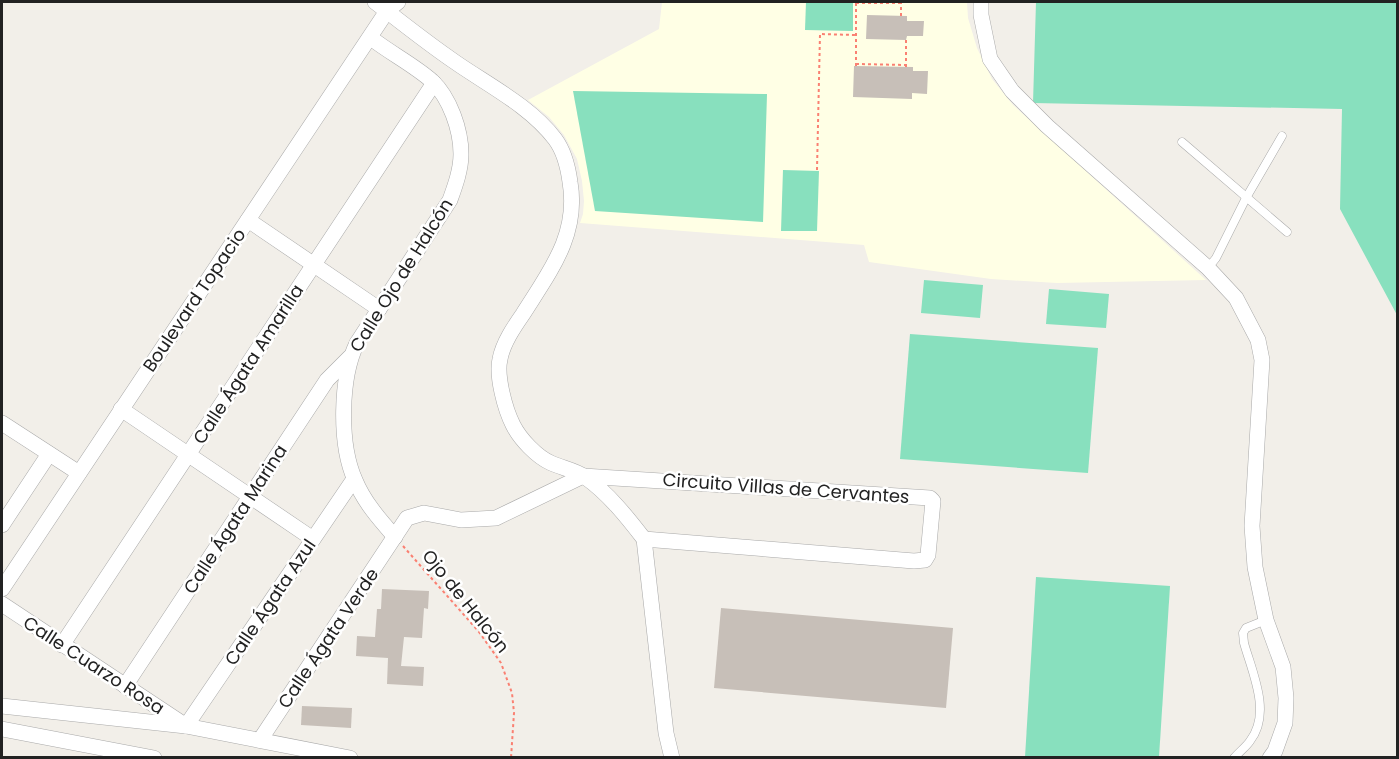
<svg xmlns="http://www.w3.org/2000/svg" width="1399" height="759" font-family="Poppins,sans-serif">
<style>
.education{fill:#ffffe5}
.pitch{fill:#88e0be}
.building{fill:#c7bfb8}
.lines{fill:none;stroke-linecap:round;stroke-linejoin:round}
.lane-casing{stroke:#a9a9a9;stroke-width:9}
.street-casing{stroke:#a9a9a9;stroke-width:16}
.path{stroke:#fa8072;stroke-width:2;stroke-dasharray:3 3;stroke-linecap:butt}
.lane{stroke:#fff;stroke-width:8}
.street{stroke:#fff;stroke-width:15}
.labels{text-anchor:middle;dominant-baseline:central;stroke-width:5;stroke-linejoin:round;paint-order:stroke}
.street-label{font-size:18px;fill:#222;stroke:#fff}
</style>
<rect width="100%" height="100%" fill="#f2efe9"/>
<polygon class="education" points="662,2 967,2 968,18 977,48 992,79 1013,105 1206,280 1057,283 991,279 869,262 864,245 580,223 583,214 584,201 582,181 577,159 564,135 549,117 528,100 659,29"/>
<g class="pitch">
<polygon points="806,2 853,2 853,31 805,30"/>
<polygon points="1036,2 1397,2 1397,315 1340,209 1342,109 1033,103"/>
<polygon points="573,91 767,94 763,222 595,211"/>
<polygon points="783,170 819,171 817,231 781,231"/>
<polygon points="924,280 983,285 980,318 921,313"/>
<polygon points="1049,289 1109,294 1106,328 1046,324"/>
<polygon points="910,334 1098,348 1088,473 900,459"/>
<polygon points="1036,577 1170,586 1159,757 1025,757"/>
</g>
<g class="building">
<polygon points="867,15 907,16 907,21 924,21 923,36 907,36 906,40 866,39"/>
<polygon points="854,66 913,67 913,71 928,71 927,94 912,93 912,99 853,97"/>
<polygon points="382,589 429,591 428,609 424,608 422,638 404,637 401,666 424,667 423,686 387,684 388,658 356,656 357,636 375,637 377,609 381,609"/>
<polygon points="721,608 953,628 946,708 714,688"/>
<polygon points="302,706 352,708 351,728 301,725"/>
</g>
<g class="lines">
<g class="lane-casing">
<g id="lane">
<polyline points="1182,142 1287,232"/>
<polyline points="1208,268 1216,258 1246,198 1282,136"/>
<path d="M 1234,758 C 1239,752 1246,747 1250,741 C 1272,713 1252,672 1244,643 L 1243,633 L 1246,628 L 1266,620"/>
</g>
</g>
<g class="street-casing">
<g id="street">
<path d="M 375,2 C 401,22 427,43 455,62 C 488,85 530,106 555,139 C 564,151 568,167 570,182 C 579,235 550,271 523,314 C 514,327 503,343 500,359 C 496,376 505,409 513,425 C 520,439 537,457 551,463 C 562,468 575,470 585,477 C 608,493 627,517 644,539 L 666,733 L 672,758"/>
<polyline points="981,2 981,15 990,59 1012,91 1047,126 1208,268 1236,298 1258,340 1262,360 1252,526 1255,567 1266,620 1283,667 1286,698 1285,723 1275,751 1270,758"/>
<path d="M 371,38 C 390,53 414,65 432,81 C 450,98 461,130 461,154 C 461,170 455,186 450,200 L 357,343 C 340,378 339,444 355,480 C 364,502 380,520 395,537"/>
<polyline points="248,220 379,309"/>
<polyline points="121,409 313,539"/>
<polyline points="2,423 79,473"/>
<polyline points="2,525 49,454"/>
<polyline points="2,589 387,11 398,2"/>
<polyline points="2,604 183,724"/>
<polyline points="62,645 434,83"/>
<polyline points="125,686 327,380 350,357"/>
<polyline points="2,706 186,726 350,758"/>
<polyline points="186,726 354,479"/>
<polyline points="2,729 154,758"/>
<polyline points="260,740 407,518 424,513 461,520 496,518 583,476 930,498 933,501 928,555 925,560 914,561 644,539"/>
</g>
</g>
<g class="path">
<polyline points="856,3 901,3"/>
<polyline points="901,16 901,2"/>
<polyline points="856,64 906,65"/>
<polyline points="856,66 856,2"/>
<polyline points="906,67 906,40"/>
<polyline points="817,170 820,34 856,35"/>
<polyline points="403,546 479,632 501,663 512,693 514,713 511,758"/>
</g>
<use href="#lane" class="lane"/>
<use href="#street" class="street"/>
</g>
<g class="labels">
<g class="street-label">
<text transform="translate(401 275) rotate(-58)">Calle Ojo de Halcón</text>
<text transform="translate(194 300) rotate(-56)">Boulevard Topacio</text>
<text transform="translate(248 364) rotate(-57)">Calle Ágata Amarilla</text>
<text transform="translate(786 488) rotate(4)">Circuito Villas de Cervantes</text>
<text transform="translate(235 519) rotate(-57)">Calle Ágata Marina</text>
<text transform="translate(466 601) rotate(51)">Ojo de Halcón</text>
<text transform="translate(270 602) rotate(-56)">Calle Ágata Azul</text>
<text transform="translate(328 638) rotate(-56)">Calle Ágata Verde</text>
<text transform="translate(94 665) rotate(33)">Calle Cuarzo Rosa</text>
</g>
</g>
<rect width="1399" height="759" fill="none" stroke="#222222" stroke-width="6"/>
</svg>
